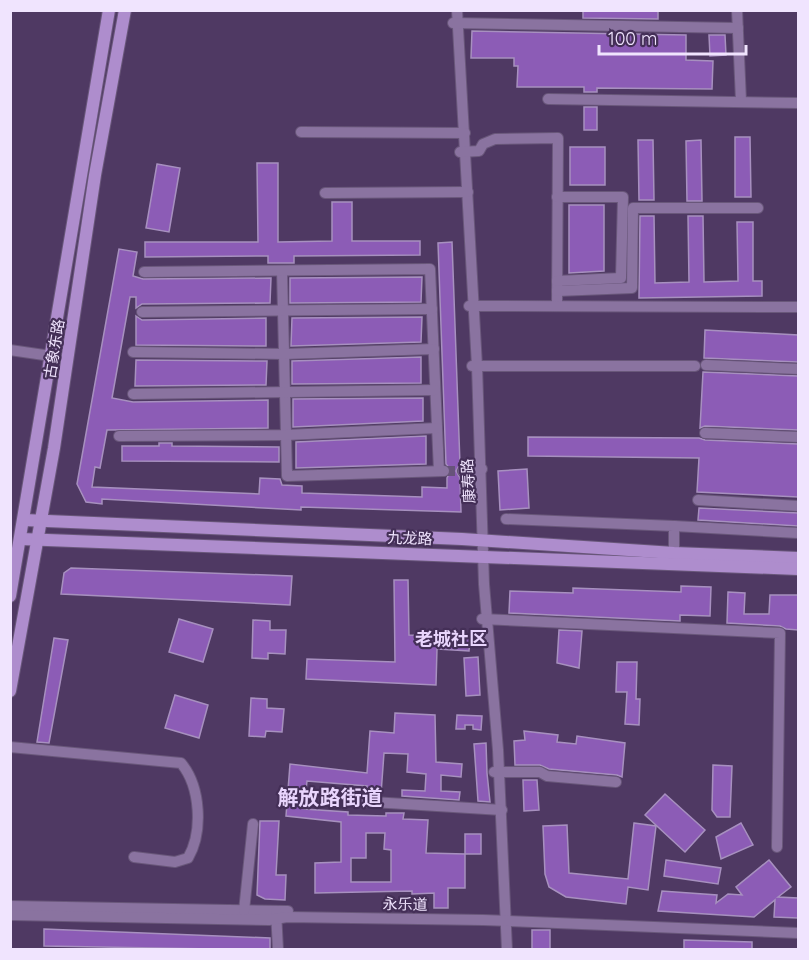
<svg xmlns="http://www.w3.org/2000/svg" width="809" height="960" font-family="Quicksand,'Noto Sans SC',sans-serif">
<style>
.building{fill:#8c5cb6;stroke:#a790bf;stroke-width:1.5;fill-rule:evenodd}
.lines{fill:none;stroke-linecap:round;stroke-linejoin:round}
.minor-tunnel{stroke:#67537a;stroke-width:10;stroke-dasharray:10 5;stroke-linecap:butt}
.minor-casing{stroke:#69577a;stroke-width:12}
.major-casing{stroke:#69577a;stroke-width:14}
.minor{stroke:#8a73a0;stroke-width:10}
.major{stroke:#ae8dcd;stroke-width:12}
.labels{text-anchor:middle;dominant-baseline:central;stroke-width:4.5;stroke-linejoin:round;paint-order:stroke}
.street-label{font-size:15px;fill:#f0e4fe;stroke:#442f57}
.quarter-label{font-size:18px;font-weight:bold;fill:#e9d5fd;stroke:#442f57}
.district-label{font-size:21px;font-weight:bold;fill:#e9d5fd;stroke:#442f57}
</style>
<rect width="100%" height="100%" fill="#4f3963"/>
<g class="building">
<polygon points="583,10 658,10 658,19 583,18"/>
<polygon points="472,31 686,35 686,60 713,61 712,89 597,88 597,92 584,92 584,87 517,87 518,66 514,66 514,58 471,58"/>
<polygon points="709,35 725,35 726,55 710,56"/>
<rect x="584" y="107" width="13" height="23"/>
<polygon points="735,137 750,137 751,197 735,197"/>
<polygon points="638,140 653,140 654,200 639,200"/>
<polygon points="701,140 702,201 687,201 686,141"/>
<rect x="570" y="147" width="35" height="38"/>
<polygon points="257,163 278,163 278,242 332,241 332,202 352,202 352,241 420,241 420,255 294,256 294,263 268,263 268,256 145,257 145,242 258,242"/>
<polygon points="157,164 180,168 169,232 146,228"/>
<polygon points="569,205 604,205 604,271 569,273"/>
<polygon points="640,216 654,216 655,283 689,282 688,216 703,216 704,282 738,281 737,222 753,222 753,281 762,281 762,296 639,298"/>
<polygon points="452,242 460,464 456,471 460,478 461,512 301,507 301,510 102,499 102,504 86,502 77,484 119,249 137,252 133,276 143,279 271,278 270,303 142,304 136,308 136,297 130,297 112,398 133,402 268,400 268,428 107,430 100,468 95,467 92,487 259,494 260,478 280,479 282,485 302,486 302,493 422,497 422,487 447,488 447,478 451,470 446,464 438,243"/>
<polygon points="422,277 421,302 290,303 290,278"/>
<polygon points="136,316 142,320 266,318 266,346 136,345"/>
<polygon points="422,317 421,342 291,346 292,318"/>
<polygon points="705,330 798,335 798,362 704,358"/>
<polygon points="421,357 421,383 292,384 292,361"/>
<polygon points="136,360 267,361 266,385 135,386"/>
<polygon points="703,372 798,376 798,430 705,426 700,428"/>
<polygon points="423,398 423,421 293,427 293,399"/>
<polygon points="426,436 426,464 296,468 296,442"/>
<polygon points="528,437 699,438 705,440 798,444 798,497 697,492 699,458 528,456"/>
<polygon points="159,443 172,443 172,446 279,447 279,462 122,461 122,446 159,446"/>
<polygon points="527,469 529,508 500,510 498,471"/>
<polygon points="699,508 798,513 798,526 698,520"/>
<polygon points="71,568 292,576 290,605 61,594 64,573"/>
<polygon points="394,580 408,580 409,635 470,637 469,651 437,649 436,685 306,679 307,659 395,662"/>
<polygon points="681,586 711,587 710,616 680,615 680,621 509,613 510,591 573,593 573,588 681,592"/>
<polygon points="728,592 745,593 744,614 769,614 770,595 798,595 798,630 786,629 780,626 727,623"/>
<polygon points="179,619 213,629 203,662 169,652"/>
<polygon points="253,620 270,621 270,630 286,630 285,654 268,653 268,659 252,658"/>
<polygon points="559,630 582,631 579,668 557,663"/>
<polygon points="54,638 68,640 49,743 37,742"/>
<polygon points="478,657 480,695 466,696 464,658"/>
<polygon points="617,662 637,662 636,699 640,699 639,725 625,724 627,692 616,692"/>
<polygon points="175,695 208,705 199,738 165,728"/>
<polygon points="251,698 267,699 267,708 284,709 282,732 266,731 265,737 249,736"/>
<path d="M 395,713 L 435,715 L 436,762 L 462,764 L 461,777 L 441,775 L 441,791 L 460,792 L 459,800 L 402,796 L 402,790 L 425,791 L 426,774 L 407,772 L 408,754 L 384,753 L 381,794 L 366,793 L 367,786 L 307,781 L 304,809 L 348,812 L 348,815 L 386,816 L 386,813 L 404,813 L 403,819 L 428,820 L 426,853 L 465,854 L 465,888 L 448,888 L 448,908 L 434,908 L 434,893 L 412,894 L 412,891 L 315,893 L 315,863 L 341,862 L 341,822 L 286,816 L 290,764 L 367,773 L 370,731 L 394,733 ZM 366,833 L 385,833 L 384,849 L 391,850 L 391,882 L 351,882 L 351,858 L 366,858 Z"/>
<polygon points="457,715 482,716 481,730 473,729 473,725 465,725 465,729 456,729"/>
<polygon points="524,731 558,735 557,742 576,744 577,736 625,743 622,777 617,775 549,769 540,765 515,765 514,741 525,740"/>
<polygon points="486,743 487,773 490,802 478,801 474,744"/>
<polygon points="713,765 732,766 730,817 717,817 712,810"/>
<polygon points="523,780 537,780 539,810 524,811"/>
<polygon points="665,794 705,830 685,852 645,815"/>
<polygon points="260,821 279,821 276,875 286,875 285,900 265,899 257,895"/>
<polygon points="634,823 656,826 648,890 628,887 626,904 566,897 549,887 545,874 543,826 567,825 569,873 628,879"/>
<polygon points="741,823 753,845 721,859 716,837"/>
<rect x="465" y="834" width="16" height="20"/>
<polygon points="666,860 721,868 718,884 664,876"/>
<polygon points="769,860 791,887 778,897 798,898 798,918 774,917 775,900 754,917 658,911 662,891 717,895 716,903 728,894 742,895 736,887"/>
<polygon points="44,929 270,938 270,950 44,946"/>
<rect x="532" y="930" width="18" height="20"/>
<polygon points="684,940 752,942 752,950 684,950"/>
</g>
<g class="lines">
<polyline class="minor-tunnel" points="445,471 463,471"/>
<g class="minor-casing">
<g id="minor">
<polyline points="457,10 477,366 484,584 498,750 507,950"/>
<polyline points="737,10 741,101"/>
<polyline points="453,23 738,28"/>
<polyline points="548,99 798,103"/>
<polyline points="301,132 465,133"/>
<polyline points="460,152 479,151 483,144 495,139 558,138 557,306"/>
<polyline points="325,193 468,192"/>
<polyline points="282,271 287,476 444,471"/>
<polyline points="144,272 430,269 439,471"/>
<polyline points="557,281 621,278 623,197 557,197"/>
<polyline points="557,291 632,288 633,208 758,208"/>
<polyline points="469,306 798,307"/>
<polyline points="142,312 432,309"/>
<polyline points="10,350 51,356"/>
<polyline points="133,352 284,354 434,349"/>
<polyline points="706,365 798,369"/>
<polyline points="472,366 695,366"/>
<polyline points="133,394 435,390"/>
<polyline points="705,433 798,437"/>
<polyline points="119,436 286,435 437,428"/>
<polyline points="463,471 482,469"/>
<polyline points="698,500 798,506"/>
<polyline points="506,519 674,526 674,553"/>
<polyline points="674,526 798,533"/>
<polyline points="482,619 780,633 777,847"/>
<path d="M 10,747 L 181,763 C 201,787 203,832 188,858 L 175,862 L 134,857"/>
<polyline points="494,772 540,772 547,776 616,782"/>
<polyline points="356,801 502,810"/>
<polyline points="10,906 288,911"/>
<polyline points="244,911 253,824"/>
<polyline points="276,911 278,950"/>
<polyline points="10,915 269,920 287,917 483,920 798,933"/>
</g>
</g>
<g class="major-casing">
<g id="major">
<polyline points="24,520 462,539 674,553 798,558"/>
<polyline points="21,539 798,569"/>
<polyline points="10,596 109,10"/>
<polyline points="10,691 54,448 95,175 125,10"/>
</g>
</g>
<use href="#minor" class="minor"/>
<use href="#major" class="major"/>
</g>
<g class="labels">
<g class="street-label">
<text transform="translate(54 349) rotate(-81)">古象东路</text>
<text transform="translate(468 481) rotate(-93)">康寿路</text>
<text transform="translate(410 538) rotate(2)">九龙路</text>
<text transform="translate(405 904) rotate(1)">永乐道</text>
</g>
<g class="quarter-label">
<text x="451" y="638">老城社区</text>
</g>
<g class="district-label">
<text x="330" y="797">解放路街道</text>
</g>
</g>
<rect width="809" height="960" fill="none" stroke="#f0e4fe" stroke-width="24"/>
<path d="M599 45v9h147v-9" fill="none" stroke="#f0e4fe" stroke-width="3"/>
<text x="608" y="45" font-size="18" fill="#f0e4fe" stroke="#442f57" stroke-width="4.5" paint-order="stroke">100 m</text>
</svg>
